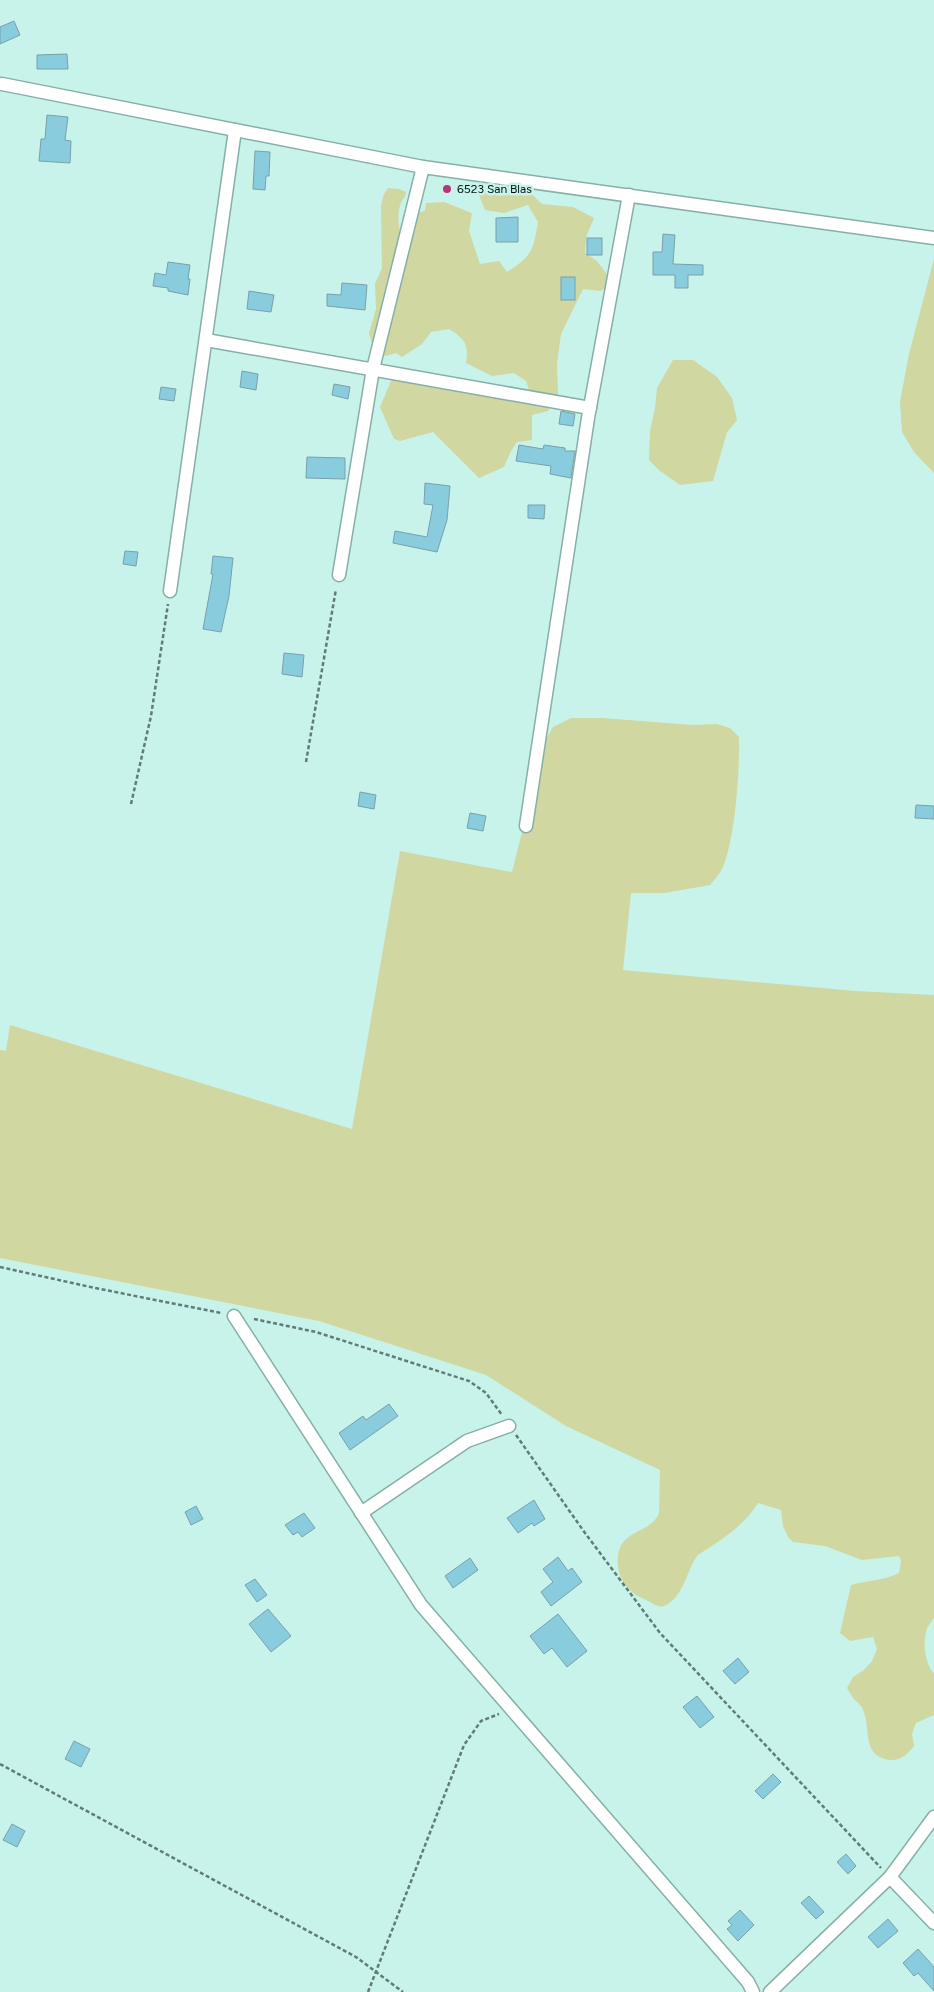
<svg xmlns="http://www.w3.org/2000/svg" width="934" height="1992" font-family="Figtree,sans-serif">
<style>
.green{fill:#d0d7a1}
.building{fill:#89ccdd;stroke:#79a0ab}
.lines{fill:none;stroke-linecap:round;stroke-linejoin:round}
.street-casing{stroke:#86afa7;stroke-width:15}
.path{stroke:#607c76;stroke-width:2.5;stroke-dasharray:4 2.5;stroke-linecap:butt}
.street{stroke:#fff;stroke-width:12}
.poi-dot{fill:#b8347a;stroke:#c8f3ea;stroke-width:2}
.labels{text-anchor:middle;dominant-baseline:central;stroke-width:5;stroke-linejoin:round;paint-order:stroke}
.poi-label{font-size:12px;fill:#03110e;stroke:#c8f3ea;text-anchor:start}
</style>
<rect width="100%" height="100%" fill="#c8f3ea"/>
<g class="green">
<path d="M 493,185 L 523,186 L 542,204 L 573,207 L 594,218 L 586,237 L 585,253 L 597,261 L 614,284 L 600,291 L 583,289 L 561,334 L 557,364 L 558,394 L 548,411 L 532,415 L 532,440 L 517,442 L 511,451 L 504,467 L 479,478 L 433,432 L 400,441 L 394,439 L 380,407 L 394,374 L 530,393 L 526,381 L 514,373 L 492,376 L 466,363 C 469,344 465,339 449,329 L 431,332 L 422,344 L 402,357 L 396,353 L 386,356 L 380,354 L 372,344 L 369,333 L 376,309 L 375,284 L 382,268 L 381,205 L 384,194 L 388,188 L 399,189 L 406,192 C 406,197 403,198 401,203 C 397,212 398,225 401,235 L 415,213 L 425,211 L 426,203 L 444,202 L 472,213 L 469,231 L 480,264 L 499,261 L 507,272 C 532,256 533,251 538,222 L 528,205 L 504,213 L 485,210 L 479,195 Z"/>
<polygon points="934,259 934,473 914,452 902,432 900,402 909,354"/>
<polygon points="673,360 693,360 717,377 732,398 737,420 727,432 713,481 680,485 660,471 649,460 650,431 655,408 657,388"/>
<path d="M 571,718 L 602,718 L 693,725 L 717,724 L 730,728 L 739,737 C 740,768 735,842 722,869 C 719,875 714,880 710,885 L 665,893 L 631,893 L 623,970 L 855,991 L 934,995 L 934,1618 C 931,1622 927,1627 926,1632 C 923,1645 925,1664 934,1673 L 934,1715 L 916,1723 L 912,1734 L 914,1746 C 907,1755 900,1761 889,1760 C 859,1755 873,1725 861,1706 C 859,1703 855,1701 853,1698 C 851,1695 849,1691 847,1688 L 853,1677 L 864,1670 L 872,1661 L 877,1649 L 873,1637 L 850,1641 L 840,1633 L 851,1585 C 867,1580 884,1581 899,1573 L 901,1561 L 899,1556 L 862,1560 L 825,1546 L 793,1542 L 788,1537 L 783,1526 L 781,1510 L 758,1503 C 744,1526 721,1540 698,1555 C 687,1568 684,1598 664,1606 C 659,1608 654,1604 650,1602 C 643,1598 635,1596 630,1590 C 620,1581 615,1564 619,1551 C 625,1529 651,1533 659,1513 L 660,1470 L 566,1426 L 486,1375 L 319,1321 L 0,1258 L 0,1050 L 6,1051 L 10,1025 L 352,1129 L 400,851 L 512,872 L 545,741 L 553,727 Z"/>
</g>
<g class="building">
<polygon points="14,21 20,35 0,44 0,27"/>
<polygon points="67,54 68,69 37,69 37,55"/>
<polygon points="47,115 68,117 65,140 71,141 70,163 39,161 41,139 45,139"/>
<polygon points="255,151 270,152 269,176 266,176 265,190 253,189"/>
<polygon points="518,217 518,242 496,242 496,218"/>
<polygon points="663,234 675,235 673,264 703,265 703,275 688,275 688,288 675,288 675,275 653,275 653,252 662,252"/>
<rect x="587" y="238" width="15" height="17"/>
<polygon points="168,262 190,265 188,279 190,279 188,295 168,291 168,288 153,286 155,273 166,275"/>
<rect x="561" y="277" width="14" height="23"/>
<polygon points="342,283 367,285 365,310 327,306 327,294 341,295"/>
<polygon points="249,291 274,295 271,312 247,309"/>
<polygon points="242,371 258,374 256,390 240,387"/>
<polygon points="334,384 350,387 348,399 332,395"/>
<polygon points="161,387 176,389 174,401 159,399"/>
<polygon points="561,411 575,414 573,426 559,424"/>
<polygon points="519,445 543,449 544,445 565,448 565,451 575,451 571,478 550,474 551,466 516,461"/>
<polygon points="307,457 345,458 345,479 306,478"/>
<polygon points="425,483 450,486 447,520 437,552 393,543 395,531 427,537 433,505 424,504"/>
<polygon points="528,505 545,505 544,519 528,518"/>
<polygon points="125,551 138,552 136,566 123,564"/>
<polygon points="213,556 233,558 229,596 221,632 203,629 213,574 211,574"/>
<polygon points="284,653 304,655 302,677 282,674"/>
<polygon points="360,792 376,795 374,809 358,806"/>
<polygon points="916,805 934,806 934,819 915,818"/>
<polygon points="470,813 486,816 483,831 467,828"/>
<polygon points="389,1404 398,1416 350,1450 339,1433 363,1416 366,1420"/>
<polygon points="534,1500 545,1519 534,1526 532,1523 518,1533 507,1518"/>
<polygon points="196,1506 203,1519 191,1525 185,1512"/>
<polygon points="304,1513 315,1528 302,1537 298,1532 293,1535 285,1525"/>
<polygon points="558,1557 568,1571 572,1568 582,1582 551,1606 541,1592 553,1582 543,1569"/>
<polygon points="470,1558 478,1570 453,1588 445,1576"/>
<polygon points="255,1579 267,1595 257,1602 245,1585"/>
<polygon points="268,1609 291,1636 271,1652 249,1624"/>
<polygon points="558,1614 587,1651 567,1667 552,1648 544,1654 530,1636"/>
<polygon points="738,1658 749,1672 735,1684 723,1671"/>
<polygon points="697,1696 714,1717 700,1728 683,1707"/>
<polygon points="74,1741 90,1749 81,1767 65,1759"/>
<polygon points="773,1774 781,1782 763,1799 755,1791"/>
<polygon points="12,1824 25,1831 17,1847 3,1840"/>
<polygon points="846,1854 856,1866 848,1874 837,1862"/>
<polygon points="809,1896 824,1912 816,1919 801,1903"/>
<polygon points="740,1910 754,1925 738,1941 727,1929 732,1925 728,1921"/>
<polygon points="888,1919 898,1931 878,1948 868,1937"/>
<polygon points="918,1949 934,1967 934,1991 918,1973 914,1976 903,1963"/>
</g>
<g class="lines">
<g class="street-casing">
<g id="street">
<polyline points="2,84 423,167 934,238"/>
<polyline points="206,340 590,408"/>
<polyline points="339,575 373,369 423,167"/>
<polyline points="170,591 235,130"/>
<polyline points="526,826 588,418 629,195"/>
<polyline points="234,1316 421,1605 748,1982 753,1992"/>
<polyline points="361,1513 467,1441 509,1426"/>
<polyline points="890,1877 934,1923"/>
<polyline points="770,1992 890,1877 934,1817"/>
</g>
</g>
<g class="path">
<polyline points="306,762 336,589"/>
<polyline points="131,804 151,716 168,604"/>
<polyline points="0,1267 95,1288 221,1313"/>
<polyline points="254,1319 316,1332 469,1381 486,1393 502,1415"/>
<polyline points="516,1435 585,1533 660,1633 881,1868"/>
<polyline points="0,1764 356,1957 403,1992"/>
<polyline points="368,1992 464,1745 481,1721 499,1714"/>
</g>
<use href="#street" class="street"/>
</g>
<circle class="poi-dot" cx="447" cy="189" r="5"/>
<g class="labels">
<g class="poi-label">
<text x="457" y="189">6523 San Blas</text>
</g>
</g>
</svg>
